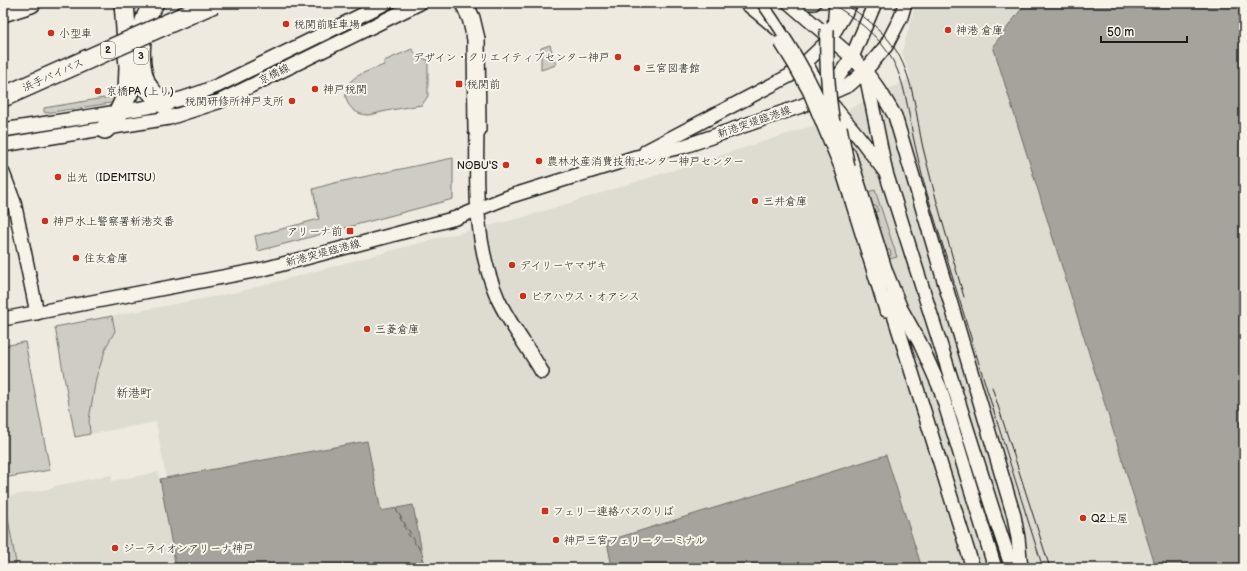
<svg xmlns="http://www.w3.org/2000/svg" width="1247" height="571" font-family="'Balsamiq Sans','Klee One',sans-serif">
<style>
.built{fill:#dedbd1}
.green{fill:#cfccc3;stroke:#767470}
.water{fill:#a6a39d;stroke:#6f6d69}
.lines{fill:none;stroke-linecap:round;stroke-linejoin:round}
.ferry{stroke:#535250;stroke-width:1;stroke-dasharray:5 4;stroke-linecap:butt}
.tertiary-casing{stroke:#1c1c1c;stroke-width:16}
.trunk-casing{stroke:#1c1c1c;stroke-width:20}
.motorway-casing{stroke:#1c1c1c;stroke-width:22}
.tertiary{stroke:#f7f3e8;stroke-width:13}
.trunk{stroke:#f7f3e8;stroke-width:17}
.motorway{stroke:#f7f3e8;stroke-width:19}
.tram{stroke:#1c1c1c;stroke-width:1}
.minor-bridge-casing{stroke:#1c1c1c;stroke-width:13;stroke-linecap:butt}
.tertiary-bridge-casing{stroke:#1c1c1c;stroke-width:16;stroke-linecap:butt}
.motorway-bridge-casing{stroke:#1c1c1c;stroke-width:22;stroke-linecap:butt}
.minor-bridge{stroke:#f7f3e8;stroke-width:10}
.tertiary-bridge{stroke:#f7f3e8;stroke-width:13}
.motorway-bridge{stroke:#f7f3e8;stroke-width:19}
.poi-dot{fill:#c8321e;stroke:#f7f3e8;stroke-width:1.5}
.labels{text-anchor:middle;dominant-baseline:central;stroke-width:4;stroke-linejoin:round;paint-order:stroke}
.shield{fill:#f7f3e8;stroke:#5e5c59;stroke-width:1}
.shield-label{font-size:10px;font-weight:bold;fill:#1c1c1c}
.poi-label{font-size:11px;fill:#1c1c1c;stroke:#f7f3e8;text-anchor:start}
.street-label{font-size:11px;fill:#1c1c1c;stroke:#f7f3e8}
.neighbourhood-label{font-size:12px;fill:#1c1c1c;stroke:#f7f3e8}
</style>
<rect width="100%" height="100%" fill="#eeeae0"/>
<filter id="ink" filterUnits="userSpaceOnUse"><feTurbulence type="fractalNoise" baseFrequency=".025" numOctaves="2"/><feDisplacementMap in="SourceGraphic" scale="8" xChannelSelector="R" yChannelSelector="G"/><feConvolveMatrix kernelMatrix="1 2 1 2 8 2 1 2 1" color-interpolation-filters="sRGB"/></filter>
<g filter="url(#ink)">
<g class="built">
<polygon points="916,3 1026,3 993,46 1156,568 922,568 886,455 608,541 612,568 425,568 413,505 381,511 367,441 166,478 156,422 90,434 89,420 96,378 107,345 115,331 112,316 238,292 446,236 525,217 819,124 911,78 902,52"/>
<polygon points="158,472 176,568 3,568 3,497 54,488 54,486 111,475 112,481"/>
</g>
<g class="green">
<polygon points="550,45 556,65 541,70 541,48"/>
<path d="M 412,49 C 416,55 420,58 428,60 L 428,96 L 422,105 C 408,107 395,109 382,112 C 377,113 372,115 367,115 C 349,114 339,95 351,81 C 359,73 374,69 384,65 L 384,61 Z"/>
<polygon points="116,96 114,101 111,103 46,113 44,112 44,108"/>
<polygon points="453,158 453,199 258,251 255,236 319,219 313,189 334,183"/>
<polygon points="875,190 897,257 889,259 888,256 891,255 890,250 886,250 874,212 878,211 876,206 873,206 868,192"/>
<polygon points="112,316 115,331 107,345 96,378 89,420 90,434 75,437 55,327"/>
<polygon points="25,342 50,470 3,478 3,346"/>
<polygon points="3,497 4,497 17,568 3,568"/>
</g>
<g class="water">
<polygon points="1026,3 1235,3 1244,14 1244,568 1156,568 993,46"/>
<polygon points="367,441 381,511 413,505 425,568 176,568 160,479"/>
<polygon points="886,455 922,568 612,568 607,541"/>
</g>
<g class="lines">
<g class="ferry">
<polyline points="396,509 408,534 423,554 420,568"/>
<polyline points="399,514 419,548"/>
<polyline points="423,568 423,558"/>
</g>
<g class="tertiary-casing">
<g id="tertiary">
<polyline points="746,3 780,31"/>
<polyline points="789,3 852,57 865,71 880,91 895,116 1014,516 1018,538 1021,568"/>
<polyline points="810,3 814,3"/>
<polyline points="834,29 836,3"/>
<polyline points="806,63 827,102"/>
<polyline points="866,75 886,173 862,141 825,96 852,57 875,3"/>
<path d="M 3,130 L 143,108 C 170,103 194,96 219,85 L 386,3"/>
<path d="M 477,130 C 476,188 474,244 498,299 C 510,325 528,347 542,372"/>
<polyline points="3,145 169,118 218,102 420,3"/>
<polyline points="646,151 789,76 806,62 830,39 851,3"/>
<polyline points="849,154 886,272 901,309 920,343 940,388 995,568"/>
<polyline points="842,169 886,310"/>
<polyline points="3,173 14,202 37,313"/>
<polyline points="886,173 995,517 1012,568"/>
<polyline points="889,299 973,568"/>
<polyline points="3,319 264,269 456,218 511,196 636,157 682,147 801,106 849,85 865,71 886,46 901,17 905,3"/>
</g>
</g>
<g class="trunk-casing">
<polyline id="trunk" points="464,3 471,18 476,39 477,130"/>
</g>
<g class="motorway-casing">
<g id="motorway">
<polyline points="124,3 129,67 128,94"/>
<path d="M 154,3 C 139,23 135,67 149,89 C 153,94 159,99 164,104"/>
<polyline points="3,12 31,3"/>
<polyline points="105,129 119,112 132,84"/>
</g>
</g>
<use href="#tertiary" class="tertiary"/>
<use href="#trunk" class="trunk"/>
<use href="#motorway" class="motorway"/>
<g class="tram">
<path d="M 831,3 C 854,18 878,34 892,59 C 905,82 908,110 913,136 C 917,154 921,172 926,190 C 964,316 1003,442 1043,568"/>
<path d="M 844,3 C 863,16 885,31 897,52 C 914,81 916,116 923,148 C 935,198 950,248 964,297"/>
<polyline points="992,387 1050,568"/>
</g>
<g class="minor-bridge-casing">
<path id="minor-bridge" d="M 762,3 C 789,42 811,76 829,121"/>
</g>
<g class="tertiary-bridge-casing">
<g id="tertiary-bridge">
<path d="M 827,29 C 826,66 828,102 836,138"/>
<polyline points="781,42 794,63 809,90 842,169"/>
<polyline points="840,127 848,167"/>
</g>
</g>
<g class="motorway-bridge-casing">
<polyline id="motorway-bridge" points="3,97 214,3"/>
</g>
<use href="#minor-bridge" class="minor-bridge"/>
<use href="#tertiary-bridge" class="tertiary-bridge"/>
<use href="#motorway-bridge" class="motorway-bridge"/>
</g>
</g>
<g class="poi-dot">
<circle cx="286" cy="24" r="4"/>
<circle cx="948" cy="30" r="4"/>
<circle cx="51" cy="33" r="4"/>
<circle cx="618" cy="57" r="4"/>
<circle cx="637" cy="68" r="4"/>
<rect x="455" y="80" width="8" height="8" rx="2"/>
<circle cx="315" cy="89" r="4"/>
<circle cx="98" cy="91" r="4"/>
<circle cx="292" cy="101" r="4"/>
<circle cx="539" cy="161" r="4"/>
<circle cx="506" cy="165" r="4"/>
<circle cx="58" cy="177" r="4"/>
<circle cx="755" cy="201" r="4"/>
<circle cx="45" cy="221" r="4"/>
<rect x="346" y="227" width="8" height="8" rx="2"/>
<circle cx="76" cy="258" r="4"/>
<circle cx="512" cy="265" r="4"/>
<circle cx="523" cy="296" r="4"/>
<circle cx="367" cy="329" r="4"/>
<rect x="541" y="507" width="8" height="8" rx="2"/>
<circle cx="1083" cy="518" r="4"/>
<circle cx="556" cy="540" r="4"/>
<circle cx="115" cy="548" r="4"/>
</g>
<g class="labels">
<g class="shield">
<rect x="101" y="42" width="14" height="16" rx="3"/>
<rect x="134" y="48" width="14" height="16" rx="3"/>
</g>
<g class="shield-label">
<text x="108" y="50">2</text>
<text x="141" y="56">3</text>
</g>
<g class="poi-label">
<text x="294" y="24">税関前駐車場</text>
<text x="956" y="30">神港 倉庫</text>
<text x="59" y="33">小型車</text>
<text x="610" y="57" text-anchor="end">デザイン・クリエイティブセンター神戸</text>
<text x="645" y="68">三宮図書館</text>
<text x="467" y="84">税関前</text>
<text x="323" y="89">神戸税関</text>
<text x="106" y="91">京橋PA (上り)</text>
<text x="284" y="101" text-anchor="end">税関研修所神戸支所</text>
<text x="547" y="161">農林水産消費技術センター神戸センター</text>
<text x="498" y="165" text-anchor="end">NOBU'S</text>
<text x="66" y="177">出光（IDEMITSU）</text>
<text x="763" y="201">三井倉庫</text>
<text x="53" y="221">神戸水上警察署新港交番</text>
<text x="342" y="231" text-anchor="end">アリーナ前</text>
<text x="84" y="258">住友倉庫</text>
<text x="520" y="265">デイリーヤマザキ</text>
<text x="531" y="296">ピアハウス・オアシス</text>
<text x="375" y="329">三菱倉庫</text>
<text x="553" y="511">フェリー連絡バスのりば</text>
<text x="1091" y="518">Q2上屋</text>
<text x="564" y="540">神戸三宮フェリーターミナル</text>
<text x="123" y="548">ジーライオンアリーナ神戸</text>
</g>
<g class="street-label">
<text transform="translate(274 74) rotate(-26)">京橋線</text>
<text transform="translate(53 75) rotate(-24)">浜手バイパス</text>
<text transform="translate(754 122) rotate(-19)">新港突堤臨港線</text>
<text transform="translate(323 253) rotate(-15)">新港突堤臨港線</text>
</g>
<g class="neighbourhood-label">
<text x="134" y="393">新港町</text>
</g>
</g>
<rect width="1247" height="571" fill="none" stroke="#f7f3e8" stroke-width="16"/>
<rect x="8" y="8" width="1231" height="555" fill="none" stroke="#1c1c1c" stroke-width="1.5" filter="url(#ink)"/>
<path d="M1101 36v6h86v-6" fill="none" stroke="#1c1c1c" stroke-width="2"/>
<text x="1107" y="36" font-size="12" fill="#1c1c1c" stroke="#f7f3e8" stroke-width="3" paint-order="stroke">50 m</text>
</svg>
